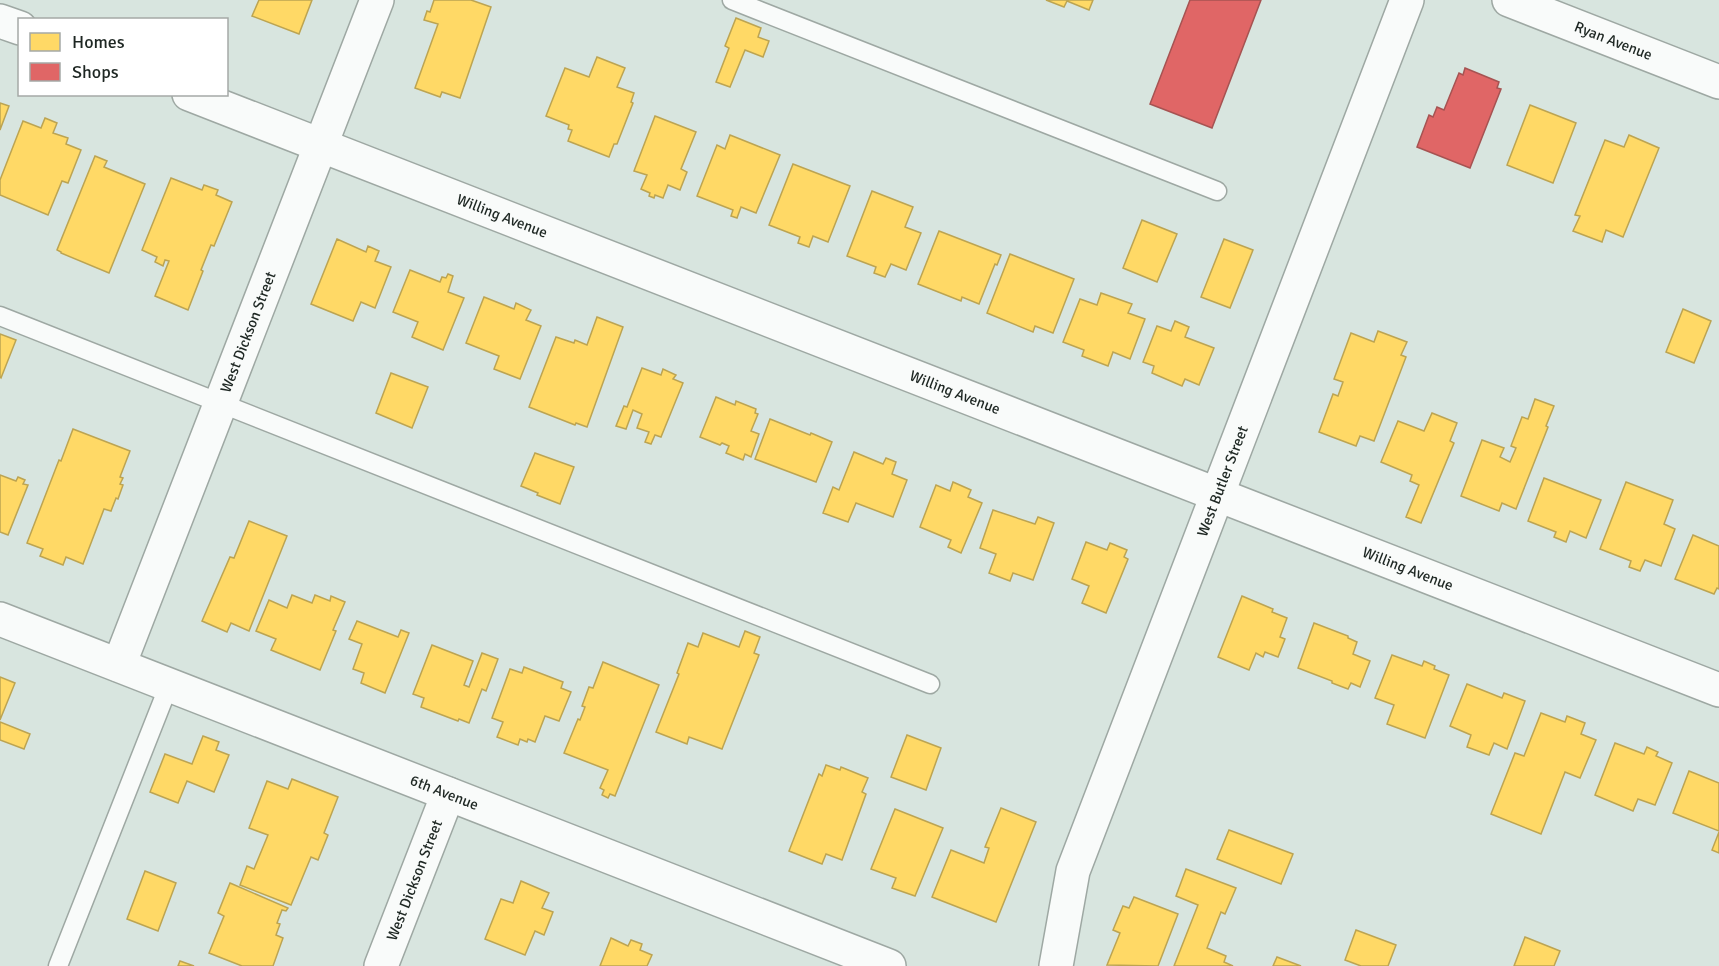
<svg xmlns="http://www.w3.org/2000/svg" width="1719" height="966" font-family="Signika,sans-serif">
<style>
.homes{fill:#ffd966;stroke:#bca452;stroke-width:1.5}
.shops{fill:#e06666;stroke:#a65352;stroke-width:1.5}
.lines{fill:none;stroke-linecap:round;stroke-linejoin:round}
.lane-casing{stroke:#9ea8a3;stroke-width:21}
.street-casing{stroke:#9ea8a3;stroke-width:36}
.secondary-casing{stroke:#9ea8a3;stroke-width:36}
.lane{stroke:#f9fbfa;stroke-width:18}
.street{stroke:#f9fbfa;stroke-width:33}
.secondary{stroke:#f9fbfa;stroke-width:33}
.labels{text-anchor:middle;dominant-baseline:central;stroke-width:6;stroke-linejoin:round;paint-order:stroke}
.street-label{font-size:15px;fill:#1e2723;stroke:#fff}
</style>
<rect width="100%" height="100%" fill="#d8e5df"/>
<g class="homes">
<polygon points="259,0 312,0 299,34 252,16"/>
<polygon points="434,0 471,0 491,7 460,98 442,92 440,97 415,88 438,24 424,20 427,11 430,12"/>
<polygon points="1046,0 1093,0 1089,10 1067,1 1064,7"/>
<polygon points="736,18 761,28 758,37 769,41 763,57 745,50 730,87 716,82 729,48 725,46"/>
<polygon points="597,57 625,68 617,87 634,93 631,102 633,103 617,144 614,144 609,157 568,141 572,130 568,129 569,125 546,116 565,68 589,77"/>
<polygon points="0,103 9,106 0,130"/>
<polygon points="1530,105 1576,123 1553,183 1507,165"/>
<polygon points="655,116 696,132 681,169 687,172 680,190 668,185 663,198 655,195 654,198 649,196 650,193 641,189 647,175 634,171"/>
<polygon points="45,118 57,123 53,133 68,138 66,144 81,150 68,183 62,181 48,215 0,195 0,180 23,121 41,128"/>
<polygon points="730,135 780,155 756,213 741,207 737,218 731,216 733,210 697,196 717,145 725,149"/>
<polygon points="1629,135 1659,148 1623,237 1606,230 1602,242 1573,231 1580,216 1575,215 1605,140 1624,147"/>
<polygon points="95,156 107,161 104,167 145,184 109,273 61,253 61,252 57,250"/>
<polygon points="793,164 850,186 828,242 813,236 809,247 798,243 800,237 769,225"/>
<polygon points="171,178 202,190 204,185 218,190 216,195 232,202 214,246 211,245 201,270 203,271 188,310 155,296 169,261 165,260 163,266 155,262 157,257 142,250"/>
<polygon points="872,191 913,207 905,227 921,233 906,270 891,264 885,277 874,273 876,267 847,256"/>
<polygon points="1142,220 1177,234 1157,282 1123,268"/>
<polygon points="939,231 1001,255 997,265 995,264 979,304 962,297 961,301 918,284"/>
<polygon points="337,239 366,252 368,246 379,251 375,261 391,267 375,308 361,302 353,321 311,304"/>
<polygon points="1224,239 1253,250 1230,308 1201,297"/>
<polygon points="1010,254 1074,279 1053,333 1035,326 1033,332 987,313"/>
<polygon points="410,270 440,282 442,277 446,278 448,274 453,276 448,292 464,298 443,350 412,337 418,322 393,312"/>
<polygon points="1101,293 1132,304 1128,313 1145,319 1130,359 1113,352 1108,366 1082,356 1084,350 1063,342 1080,299 1097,305"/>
<polygon points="484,297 514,309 516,303 531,310 526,320 541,326 520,379 494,369 499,356 466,343"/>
<polygon points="1683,309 1711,321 1694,363 1666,352"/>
<polygon points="597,317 623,327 587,427 576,423 575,425 529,407 556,337 574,343 575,340 587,345"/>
<polygon points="1175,321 1189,327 1185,337 1214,348 1199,385 1185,379 1182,386 1152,373 1154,366 1143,362 1157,326 1171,331"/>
<polygon points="1378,331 1407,342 1401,355 1406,357 1374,441 1360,436 1356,446 1319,432 1333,394 1338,396 1343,382 1334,379 1351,333 1374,342"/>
<polygon points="0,334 16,340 1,378 0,377"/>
<polygon points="642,368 661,375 663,369 676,375 673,379 683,383 661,437 655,435 651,444 645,442 649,432 637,428 642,414 633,410 626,429 616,426 624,406 627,407"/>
<polygon points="391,373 428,387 412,428 376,413"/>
<polygon points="716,397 735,405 736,401 756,409 755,413 758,414 751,431 759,434 751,457 745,454 743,460 726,453 729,446 722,443 720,445 700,437"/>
<polygon points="1535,399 1554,406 1546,426 1548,427 1516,509 1502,503 1499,511 1461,496 1482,440 1504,448 1500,457 1510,462 1516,448 1511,446 1522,417 1528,419"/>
<polygon points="1432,413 1457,423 1450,441 1454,443 1421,523 1406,517 1419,485 1410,481 1412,475 1381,462 1398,421 1424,431"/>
<polygon points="770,419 810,435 811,433 832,442 816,482 755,459"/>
<polygon points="73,429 130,451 120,477 123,478 120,484 123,485 118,499 116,498 111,511 104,509 83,564 66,557 63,565 40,556 43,549 27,543 59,460 61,461"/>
<polygon points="854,452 883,464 886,458 896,462 892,474 907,480 893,517 856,503 848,522 823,513 833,487 839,490"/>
<polygon points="535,453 574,467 560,504 537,495 538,493 521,486"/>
<polygon points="0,475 16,481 18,477 25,480 23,484 28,485 8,535 0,532"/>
<polygon points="1544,478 1601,500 1586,538 1570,531 1566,542 1554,537 1556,532 1528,521"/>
<polygon points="953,482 971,490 968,497 982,503 961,553 948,547 951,540 920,527 936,485 950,491"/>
<polygon points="1626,482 1673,500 1664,524 1675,529 1661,566 1645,560 1640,571 1629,567 1631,561 1600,549"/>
<polygon points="993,510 1035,524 1038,517 1054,523 1033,580 1013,573 1010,581 989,573 996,554 980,548"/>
<polygon points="249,521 287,536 249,631 231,623 227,632 202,621 230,557 234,558"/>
<polygon points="1693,535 1719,546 1719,589 1717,588 1714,594 1675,579"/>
<polygon points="1086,542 1107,550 1110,543 1127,550 1124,557 1128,559 1106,613 1082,603 1089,586 1072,579"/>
<polygon points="292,595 312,603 315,595 330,601 331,596 345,602 333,630 336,631 320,670 271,650 276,639 256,631 269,600 287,608"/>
<polygon points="1242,596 1273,609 1272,612 1287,618 1280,637 1285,639 1278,657 1265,652 1263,657 1256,653 1249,670 1218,657"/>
<polygon points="357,621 398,637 401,630 409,633 385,693 361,683 364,673 353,669 362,644 349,639"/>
<polygon points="1314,623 1348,636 1348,638 1357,642 1353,654 1370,661 1360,687 1351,683 1348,689 1332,683 1332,681 1298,668"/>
<polygon points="745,631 760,637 754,653 759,655 722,749 689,737 687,744 656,732 679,674 677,673 688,643 698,647 703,633 739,647"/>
<polygon points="432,645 473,661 464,685 469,687 482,653 498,659 486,691 482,689 469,723 459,719 458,721 421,707 424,698 413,694"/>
<polygon points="1392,655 1422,666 1424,661 1435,666 1434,669 1449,675 1425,738 1387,724 1394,705 1375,698"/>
<polygon points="603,662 659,685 615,796 610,794 608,798 602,795 604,790 600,788 608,770 564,753 578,719 580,720 585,707 582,706 589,687 593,688"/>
<polygon points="524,667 563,682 561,688 571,692 559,721 545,716 535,742 528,739 527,742 520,739 518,745 497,737 503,722 492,718 510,669 522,673"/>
<polygon points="0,677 15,683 0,720"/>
<polygon points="1467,684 1502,698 1504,693 1525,701 1507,749 1494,743 1489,755 1467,747 1471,735 1450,726"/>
<polygon points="1541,713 1565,722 1567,716 1585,723 1581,734 1596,740 1580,778 1565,772 1541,834 1491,814 1515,753 1524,756"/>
<polygon points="0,722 30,734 24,749 0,740"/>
<polygon points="907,735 941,748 926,790 891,777"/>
<polygon points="203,736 219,742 216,750 229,755 214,792 187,781 178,803 150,792 165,754 192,764"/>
<polygon points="1615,743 1644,754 1647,747 1658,752 1656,756 1672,763 1655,805 1638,799 1633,811 1595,795"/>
<polygon points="826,765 840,770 841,767 868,778 862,792 866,794 842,860 826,854 822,864 789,851 819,774 822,776"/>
<polygon points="1689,771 1719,783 1719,831 1673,813"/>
<polygon points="292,779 338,797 324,833 328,835 318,860 311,857 291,905 240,885 247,866 254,869 268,835 249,828 267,781 288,789"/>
<polygon points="1001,808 1036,822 996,922 932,897 951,850 984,863 989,848 985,847"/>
<polygon points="895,809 943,828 915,896 892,888 896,878 871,869"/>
<polygon points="1229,830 1293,854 1281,884 1217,859"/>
<polygon points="1719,832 1719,853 1712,850"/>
<polygon points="1186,869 1236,888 1225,914 1221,912 1207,948 1226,956 1224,962 1233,966 1174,966 1198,905 1176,896"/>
<polygon points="145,871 176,883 158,931 127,919"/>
<polygon points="521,881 549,893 542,908 553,912 544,935 535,931 525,955 485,939 501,899 513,903"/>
<polygon points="230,883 288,908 286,911 282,910 277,923 280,924 276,935 283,938 273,966 242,966 209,953 224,916 218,913"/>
<polygon points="1134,897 1178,914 1158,966 1107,965 1120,933 1113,930 1123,906 1129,908"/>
<polygon points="1356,930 1396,945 1388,966 1361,966 1345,960"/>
<polygon points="1525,937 1560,951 1554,966 1514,966"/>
<polygon points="611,938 628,946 631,940 642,944 640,950 652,955 647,966 600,966"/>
<polygon points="1277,957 1301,966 1273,966"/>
<polygon points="180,961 194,966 178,966"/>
</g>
<g class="shops">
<polygon points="1190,0 1261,0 1212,128 1150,104"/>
<polygon points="1465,68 1499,82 1497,88 1501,89 1470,168 1417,147 1429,115 1433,117 1437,107 1444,110 1459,73 1463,75"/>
</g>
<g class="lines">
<g class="lane-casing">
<g id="lane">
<polyline points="732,0 1217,191"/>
<polyline points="0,316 930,684"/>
<polyline points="58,966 169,685"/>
</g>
</g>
<g class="street-casing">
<g id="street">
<path id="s1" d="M 1509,0 L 1719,82"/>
<polyline points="0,21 20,28"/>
<path id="s2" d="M 189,94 L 1719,690"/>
<path id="s3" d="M 119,665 L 377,0"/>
<path id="s4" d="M 381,966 L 448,794"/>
<path id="s5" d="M 1056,966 L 1073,871 L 1407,0"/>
</g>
</g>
<g class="secondary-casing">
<g id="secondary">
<path id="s6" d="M 0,619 L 889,966"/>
</g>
</g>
<use href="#lane" class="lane"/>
<use href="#street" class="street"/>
<use href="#secondary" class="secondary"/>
</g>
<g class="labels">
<g class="street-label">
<text stroke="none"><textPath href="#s1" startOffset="112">Ryan Avenue</textPath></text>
<text stroke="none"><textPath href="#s2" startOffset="336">Willing Avenue</textPath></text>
<text stroke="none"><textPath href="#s3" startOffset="357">West Dickson Street</textPath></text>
<text stroke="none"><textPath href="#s2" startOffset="822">Willing Avenue</textPath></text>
<text stroke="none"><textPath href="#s5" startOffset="514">West Butler Street</textPath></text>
<text stroke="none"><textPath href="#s2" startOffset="1308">Willing Avenue</textPath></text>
<text stroke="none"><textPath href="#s6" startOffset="477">6th Avenue</textPath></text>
<text stroke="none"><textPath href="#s4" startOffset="92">West Dickson Street</textPath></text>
</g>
</g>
<rect x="18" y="18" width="210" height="78" fill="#ffffff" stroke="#a5a9a7" stroke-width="1.5"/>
<rect x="30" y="33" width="30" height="18" fill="#ffd966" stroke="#a5a9a7" stroke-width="1.5"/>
<text x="72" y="48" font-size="18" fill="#1e2723">Homes</text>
<rect x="30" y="63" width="30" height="18" fill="#e06666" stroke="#a5a9a7" stroke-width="1.5"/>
<text x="72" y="78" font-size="18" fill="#1e2723">Shops</text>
</svg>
